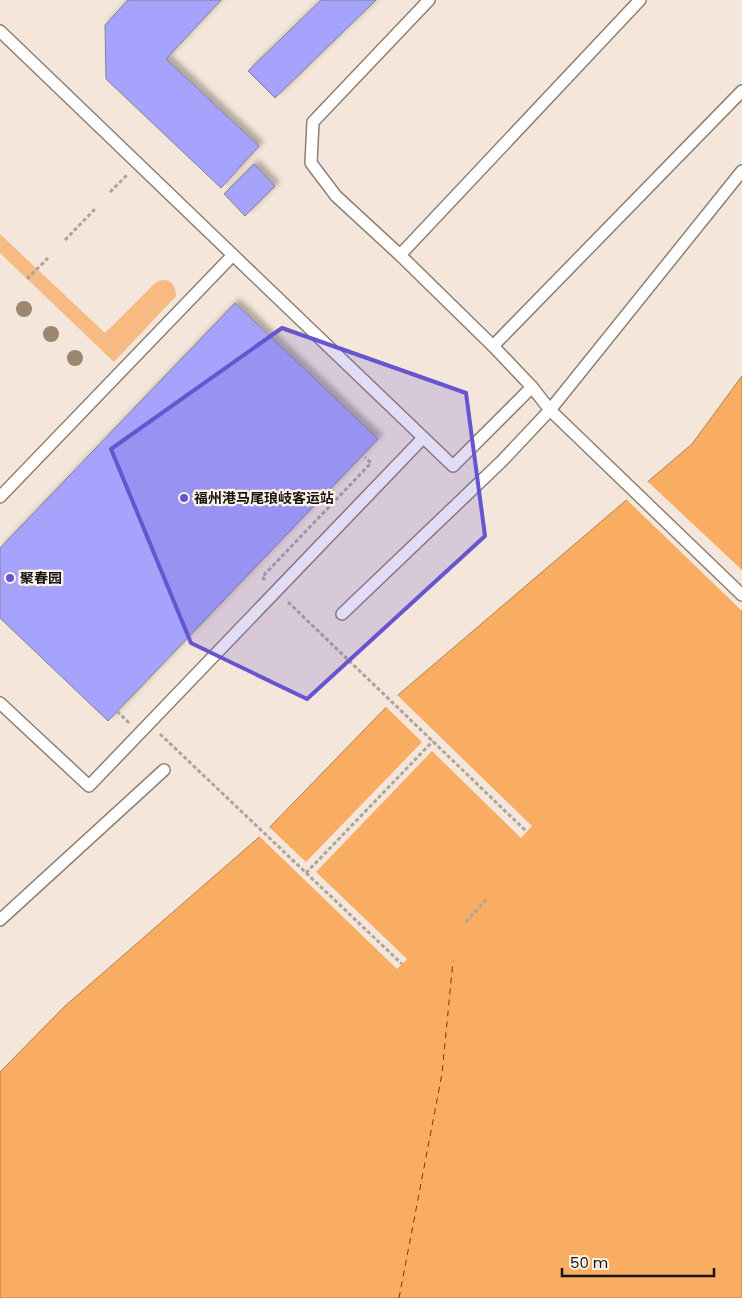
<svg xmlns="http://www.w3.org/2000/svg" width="742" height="1298" font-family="Poppins,'Noto Sans SC',sans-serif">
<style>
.green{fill:#f7ba82}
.water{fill:#f9ad63;stroke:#b67f4a}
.pier{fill:#f4e6da}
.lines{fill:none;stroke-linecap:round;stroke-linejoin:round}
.ferry{stroke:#6e3d00;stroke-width:1;stroke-dasharray:6 5;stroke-linecap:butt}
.building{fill:#a5a3fc;stroke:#818190;filter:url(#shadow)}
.lane-casing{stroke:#8d8075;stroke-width:14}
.path{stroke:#afa49a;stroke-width:3;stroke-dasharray:4 2.5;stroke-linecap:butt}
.lane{stroke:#fff;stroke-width:11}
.tree{fill:#9d866f}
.marked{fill:#6556cf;fill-opacity:0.2;stroke:#6556cf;stroke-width:4;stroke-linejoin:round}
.poi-dot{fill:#6556cf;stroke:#fff4ea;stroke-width:2}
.labels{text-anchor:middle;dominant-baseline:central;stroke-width:4.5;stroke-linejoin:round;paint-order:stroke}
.poi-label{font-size:14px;font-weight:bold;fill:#18130f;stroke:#fff4ea;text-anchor:start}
</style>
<defs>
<filter id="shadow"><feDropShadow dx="4.5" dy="-4.5" stdDeviation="2.5" flood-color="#0004"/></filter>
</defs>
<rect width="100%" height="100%" fill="#f4e6da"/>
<path class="green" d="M 0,234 L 105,333 L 155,283 C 166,276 176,282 176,296 L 114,362 L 0,253 Z"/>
<polygon class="water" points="742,376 742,1298 0,1298 0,1072 65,1006 265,832 398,695 692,444"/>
<g class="pier">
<polygon points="646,480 742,570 742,611 625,498"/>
<polygon points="396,694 532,826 521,838 432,751 316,872 407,959 397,969 258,835 268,826 306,862 422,742 384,705"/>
</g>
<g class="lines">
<polyline class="ferry" points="399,1298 442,1074 453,961"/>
</g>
<g class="building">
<polygon points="128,0 221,0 166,59 259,146 221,188 106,79 105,25"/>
<polygon points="321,0 376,0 275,98 248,71"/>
<polygon points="254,164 275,186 245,216 224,194"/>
<polygon points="235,303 378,439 108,721 0,618 0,548"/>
</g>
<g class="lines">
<g class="lane-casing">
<g id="lane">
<polyline points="429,0 313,122 311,163 336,196 400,255 493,346 532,387 550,410 742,595"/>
<polyline points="0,31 233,255 0,497"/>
<polyline points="233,255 453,466 532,387"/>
<polyline points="400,255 640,0"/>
<polyline points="493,346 742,91"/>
<polyline points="342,614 502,461 550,410 742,171"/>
<polyline points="0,703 89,786 423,438"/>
<polyline points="0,920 164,770"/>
</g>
</g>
<g class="path">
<polyline points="110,192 127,175"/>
<polyline points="65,240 95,209"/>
<polyline points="27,279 48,258"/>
<polyline points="265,580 262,577 371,463 365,457"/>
<polyline points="288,602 527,832"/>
<polyline points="117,711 128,722 130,720"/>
<polyline points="160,734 402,964"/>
<polyline points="306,873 433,741"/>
<polyline points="466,922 487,899"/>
</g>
<use href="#lane" class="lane"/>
</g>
<g class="tree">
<circle cx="24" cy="309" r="8"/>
<circle cx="51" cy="334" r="8"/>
<circle cx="75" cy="358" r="8"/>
</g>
<path class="marked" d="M 282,328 L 466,393 L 485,536 L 307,699 L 191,643 L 111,449 Z"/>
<g class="poi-dot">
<circle cx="184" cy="498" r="5"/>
<circle cx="10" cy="578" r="5"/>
</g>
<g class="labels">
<g class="poi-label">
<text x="194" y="498">福州港马尾琅岐客运站</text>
<text x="20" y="578">聚春园</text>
</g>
</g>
<path d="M562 1268v8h152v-8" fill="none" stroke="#18130f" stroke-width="2.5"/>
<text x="570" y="1268" font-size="15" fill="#18130f" stroke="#fff4ea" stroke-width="4" paint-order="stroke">50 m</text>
</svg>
